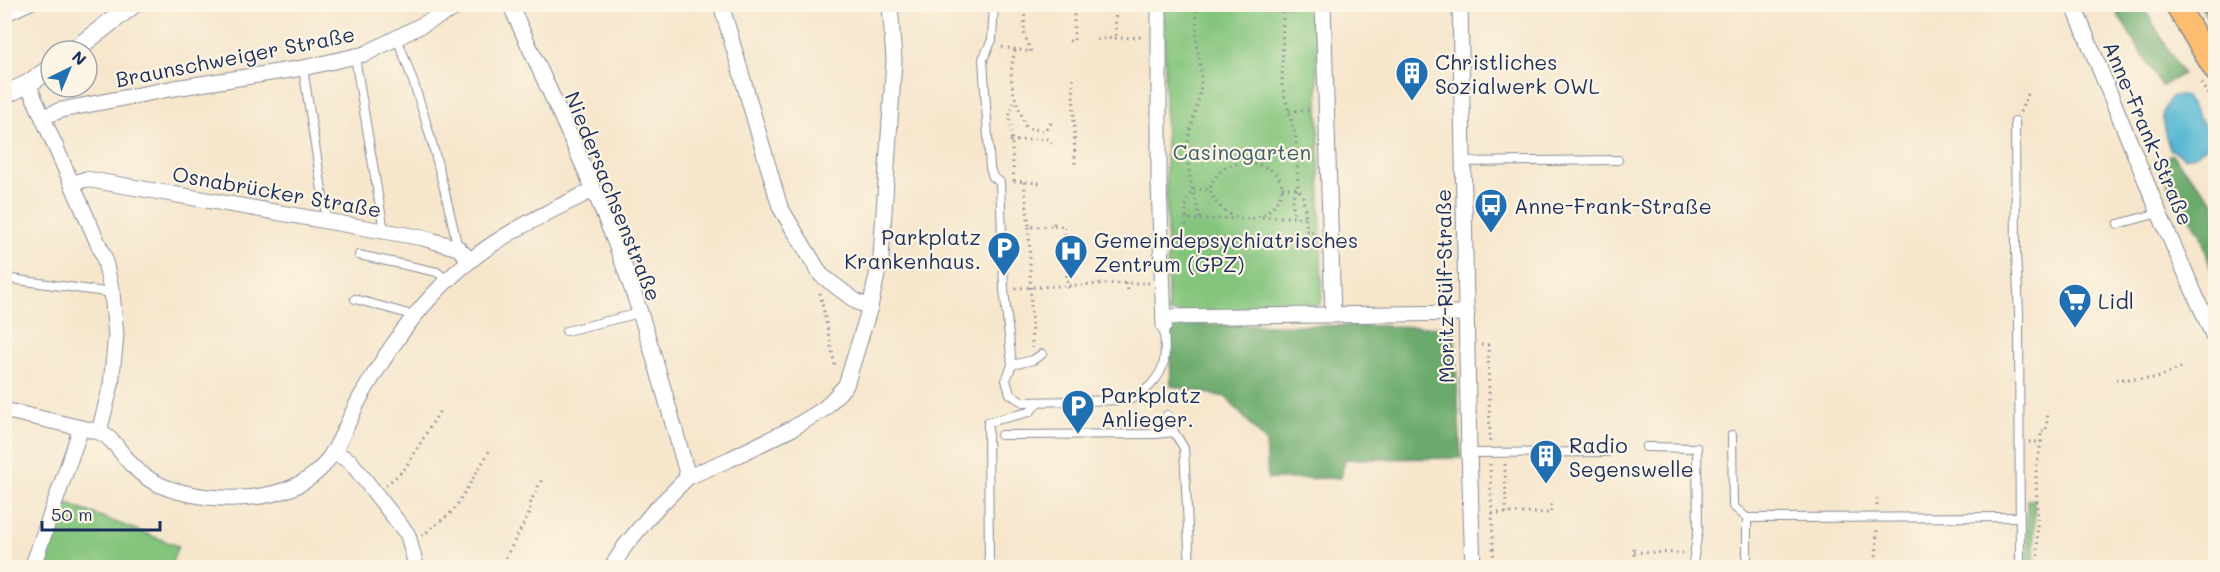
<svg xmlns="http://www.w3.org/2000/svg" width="2220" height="572" font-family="Mali,sans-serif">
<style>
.green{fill:#84c57d;stroke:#507a6e;stroke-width:1.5}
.forest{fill:#6baa6c;stroke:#436c65;stroke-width:1.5}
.water{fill:#56b8d4;stroke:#387499;stroke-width:1.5}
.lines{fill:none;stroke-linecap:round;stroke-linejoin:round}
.service-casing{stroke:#888a95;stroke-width:10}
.minor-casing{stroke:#888a95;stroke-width:17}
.tertiary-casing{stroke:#888a95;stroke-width:20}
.primary-casing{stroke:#888a95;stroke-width:25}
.path{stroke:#888a95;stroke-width:3;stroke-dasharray:1.5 4.5;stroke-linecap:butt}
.service{stroke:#fff;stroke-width:8}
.minor{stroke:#fff;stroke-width:15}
.tertiary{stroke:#fff;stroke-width:18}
.primary{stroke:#fcbd6f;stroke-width:22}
.labels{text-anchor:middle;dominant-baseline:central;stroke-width:4.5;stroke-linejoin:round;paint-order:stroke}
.street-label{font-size:21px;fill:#1b2f5e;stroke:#fcf5e5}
.poi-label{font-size:21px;fill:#1b2f5e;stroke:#fcf5e5;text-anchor:start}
.park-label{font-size:21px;fill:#3a5c67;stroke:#fcf5e5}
</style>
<rect width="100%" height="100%" fill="#fcf5e5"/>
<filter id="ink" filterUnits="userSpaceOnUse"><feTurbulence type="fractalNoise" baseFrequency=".0167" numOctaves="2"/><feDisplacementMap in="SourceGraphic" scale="12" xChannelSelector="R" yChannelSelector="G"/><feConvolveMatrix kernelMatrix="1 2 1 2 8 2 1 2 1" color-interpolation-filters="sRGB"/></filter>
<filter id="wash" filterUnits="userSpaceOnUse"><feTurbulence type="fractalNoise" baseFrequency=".008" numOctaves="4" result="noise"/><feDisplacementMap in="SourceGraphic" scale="24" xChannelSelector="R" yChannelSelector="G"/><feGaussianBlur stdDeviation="1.35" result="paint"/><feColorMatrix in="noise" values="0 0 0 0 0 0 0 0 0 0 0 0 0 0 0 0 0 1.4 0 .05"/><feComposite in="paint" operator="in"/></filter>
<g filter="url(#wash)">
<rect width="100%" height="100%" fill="#f6e6cc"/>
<g class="green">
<polygon points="1164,5 1316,5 1322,298 1320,303 1312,309 1168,313"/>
<polygon points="2027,500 2034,500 2034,567 2028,567"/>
<polygon points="62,502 178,546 170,567 46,568 38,565"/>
</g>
<g class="forest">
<polygon points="2112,5 2142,5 2183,74 2162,86"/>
<polygon points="2200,5 2215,5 2215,30"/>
<polygon points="2171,154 2215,203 2215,282 2200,232 2171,195 2161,162"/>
<polygon points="1175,324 1454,327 1461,458 1345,459 1341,478 1268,479 1266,442 1226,397 1171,386 1170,334"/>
</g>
<path class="water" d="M 2172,96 L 2185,96 L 2209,132 L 2207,146 L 2195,155 L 2185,158 L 2170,149 C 2163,128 2157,115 2172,96 Z"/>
</g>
<g filter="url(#ink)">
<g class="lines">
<g class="service-casing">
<g id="service">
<path d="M 994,4 L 992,40 L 983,59 L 990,168 L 993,177 L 1000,182 L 1004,289 L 1012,365 L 1006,380 L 1010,394 L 1023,402 L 1129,400 C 1144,394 1161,378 1164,361 C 1166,350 1164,337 1164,326"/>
<polyline points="4,18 34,4"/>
<path d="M 397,38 C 424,105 442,177 458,248"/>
<polyline points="355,57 383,225 382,231"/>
<polyline points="303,68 327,222"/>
<polyline points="2015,121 2016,254 2019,312 2020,568"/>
<polyline points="1463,162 1618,160"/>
<polyline points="2118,224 2159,213"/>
<polyline points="359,255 437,272 448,281"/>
<polyline points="4,278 112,293"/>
<polyline points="355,299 405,313 413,318"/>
<polyline points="566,331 640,313"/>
<polyline points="1012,365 1033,360 1042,354"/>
<polyline points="2213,411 2216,411"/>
<polyline points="1167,415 1174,432 1184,448 1190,568"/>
<polyline points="1001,435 1156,434 1174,432"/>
<polyline points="1732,435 1733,506 1747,518"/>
<polyline points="1646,447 1697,448 1698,531 1692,568"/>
<polyline points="1469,453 1608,452"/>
<polyline points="989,568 988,422 1030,412 1038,402"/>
<polyline points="1747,568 1747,518 2019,517"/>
</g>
</g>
<g class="minor-casing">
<g id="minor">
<path d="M 510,4 C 547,87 588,170 620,255 C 647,327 667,402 688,477"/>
<polyline points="721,4 780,207 821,275 857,302 870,307"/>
<polyline points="1159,4 1159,183 1164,326"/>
<polyline points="1323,4 1333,315"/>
<polyline points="1460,4 1469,453 1473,568"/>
<polyline points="2073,4 2159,213 2216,342"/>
<polyline points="28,84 104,257 112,293 116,335 111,385 99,432"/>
<polyline points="43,117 61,110 175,88 303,68 365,54 463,4"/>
<polyline points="72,184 86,179 423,238 458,248 469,259"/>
<polyline points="1164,317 1467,313"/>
<path d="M 4,410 L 99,432 C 113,438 120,452 131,464 C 142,476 157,485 173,490 C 219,503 289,504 323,466 C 340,446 348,420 360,398 C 381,362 403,327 431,297 C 478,245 531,220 593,190"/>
<polyline points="333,452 350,461 408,535 416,566"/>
<polyline points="32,568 81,428"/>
<polyline points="611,568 625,546 653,512 688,477 730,459 793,428 824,409 846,385 870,307 881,257 894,60 890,4"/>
</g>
</g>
<g class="tertiary-casing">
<g id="tertiary">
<polyline points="73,51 134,4"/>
<polyline points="4,95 28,84 51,68"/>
</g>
</g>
<g class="primary-casing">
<polyline id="primary" points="2176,4 2216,71"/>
</g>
<g class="path">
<polyline points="1115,4 1116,38"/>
<path d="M 1197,4 C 1196,19 1196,32 1197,46 C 1199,57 1201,68 1201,79 C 1201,101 1191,120 1188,142 C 1185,169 1195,194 1200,220 L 1186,219 C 1186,206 1185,199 1194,190 L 1210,189 C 1222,142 1302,166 1277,201 C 1273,207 1267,213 1260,216 C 1239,225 1215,210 1210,189"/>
<polyline points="1283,4 1283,8 1309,8"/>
<polyline points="1097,39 1145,37"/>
<polyline points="1069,41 1074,41 1074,4"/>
<polyline points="1002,47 1031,52 1024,33 1025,4"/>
<path d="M 1015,50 C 1006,86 1015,95 1026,128 L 1044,131 L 1053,121"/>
<polyline points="1073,78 1075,166"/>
<polyline points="2201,83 2216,108"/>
<polyline points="1289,111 1312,110"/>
<polyline points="2020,112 2029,92"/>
<polyline points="1010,141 1047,139 1053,145"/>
<polyline points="1014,181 1010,114 1015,100"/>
<polyline points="1014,181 1040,183"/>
<polyline points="1024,182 1029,227 1054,226 1054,220"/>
<polyline points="1282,188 1298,188 1296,138 1282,86 1283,8"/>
<polyline points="1262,217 1294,217 1292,197 1298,188 1303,197 1306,218 1294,217"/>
<polyline points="1306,218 1307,232 1315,232"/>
<polyline points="1200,220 1234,218"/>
<polyline points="1054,226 1065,226 1067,285 1069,292"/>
<polyline points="1029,227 1032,348"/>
<polyline points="1174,234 1182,234 1186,229 1186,219"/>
<polyline points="1015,288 1125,283"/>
<polyline points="1128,290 1125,283 1149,283"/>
<polyline points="820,293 835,366"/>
<polyline points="1481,345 1488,345 1490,443"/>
<polyline points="2210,354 2216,367"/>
<polyline points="2116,379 2155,379 2185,366"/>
<polyline points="1165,384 1167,404"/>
<polyline points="2029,442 2041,442 2041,431 2046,431 2048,411"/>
<polyline points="1490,464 1494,568"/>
<polyline points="1505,464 1506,513"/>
<polyline points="386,485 404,470 441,409"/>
<polyline points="1877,506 1877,497"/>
<polyline points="1492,513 1551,513 1551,503"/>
<polyline points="422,536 454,510 490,450"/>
<polyline points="1634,548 1634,568"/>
<polyline points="1634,552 1683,553"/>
<polyline points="500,568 529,514 531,501 542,479"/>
<polyline points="1876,568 1877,527"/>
<polyline points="2038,568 2036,470 2041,442"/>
</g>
<use href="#service" class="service"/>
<use href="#minor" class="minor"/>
<use href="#tertiary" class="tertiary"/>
<use href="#primary" class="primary"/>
</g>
</g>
<defs>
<g id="building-pin" transform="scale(1.725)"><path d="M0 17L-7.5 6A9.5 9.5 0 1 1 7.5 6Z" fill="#1f6fb2" stroke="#fcf5e5"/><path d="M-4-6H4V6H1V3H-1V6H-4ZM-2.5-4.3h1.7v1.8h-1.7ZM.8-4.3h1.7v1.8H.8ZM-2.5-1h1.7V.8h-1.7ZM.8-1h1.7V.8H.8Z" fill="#fff"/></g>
<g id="bus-pin" transform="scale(1.725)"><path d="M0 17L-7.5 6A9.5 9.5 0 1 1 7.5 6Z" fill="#1f6fb2" stroke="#fcf5e5"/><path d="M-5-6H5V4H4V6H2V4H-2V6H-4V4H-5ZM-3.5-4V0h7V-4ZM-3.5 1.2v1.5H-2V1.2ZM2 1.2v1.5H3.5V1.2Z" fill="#fff"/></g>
<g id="parking-pin" transform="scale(1.725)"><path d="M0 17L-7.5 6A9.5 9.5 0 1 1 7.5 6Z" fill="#1f6fb2" stroke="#fcf5e5"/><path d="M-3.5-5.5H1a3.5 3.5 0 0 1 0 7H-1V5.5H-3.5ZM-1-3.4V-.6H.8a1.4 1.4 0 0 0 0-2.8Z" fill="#fff"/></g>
<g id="hospital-pin" transform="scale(1.725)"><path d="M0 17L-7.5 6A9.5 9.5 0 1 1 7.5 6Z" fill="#1f6fb2" stroke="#fcf5e5"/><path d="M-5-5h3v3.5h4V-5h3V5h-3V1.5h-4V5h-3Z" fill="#fff"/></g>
<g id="supermarket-pin" transform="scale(1.725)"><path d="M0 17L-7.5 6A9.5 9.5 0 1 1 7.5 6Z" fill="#1f6fb2" stroke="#fcf5e5"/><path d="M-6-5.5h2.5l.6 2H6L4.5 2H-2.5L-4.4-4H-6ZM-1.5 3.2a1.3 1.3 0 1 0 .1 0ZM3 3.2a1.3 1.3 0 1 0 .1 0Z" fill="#fff"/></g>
</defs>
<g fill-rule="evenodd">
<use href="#building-pin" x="1412" y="73"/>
<use href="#bus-pin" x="1491" y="205"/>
<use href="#parking-pin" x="1004" y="248"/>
<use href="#hospital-pin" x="1071" y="251"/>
<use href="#supermarket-pin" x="2075" y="300"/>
<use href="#parking-pin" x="1078" y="406"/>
<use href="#building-pin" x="1546" y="456"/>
</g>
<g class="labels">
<g class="street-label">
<text transform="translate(235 56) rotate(-11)">Braunschweiger Straße</text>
<text transform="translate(2149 133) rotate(67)">Anne-Frank-Straße</text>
<text transform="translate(277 191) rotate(10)">Osnabrücker Straße</text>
<text transform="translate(614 196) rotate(68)">Niedersachsenstraße</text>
<text transform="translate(1444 286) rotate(-91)">Moritz-Rülf-Straße</text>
</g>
<g class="poi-label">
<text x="1435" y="61">Christliches<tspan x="1435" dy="24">Sozialwerk OWL</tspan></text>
<text x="1514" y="205">Anne-Frank-Straße</text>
<text x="981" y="236" text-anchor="end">Parkplatz<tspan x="981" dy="24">Krankenhaus.</tspan></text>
<text x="1094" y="239">Gemeindepsychiatrisches<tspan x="1094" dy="24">Zentrum (GPZ)</tspan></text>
<text x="2098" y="300">Lidl</text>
<text x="1101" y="394">Parkplatz<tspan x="1101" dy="24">Anlieger.</tspan></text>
<text x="1569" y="444">Radio<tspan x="1569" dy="24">Segenswelle</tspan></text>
</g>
<g class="park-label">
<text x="1242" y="151">Casinogarten</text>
</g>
</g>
<rect width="2220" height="572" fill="none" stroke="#fcf5e5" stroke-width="24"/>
<g transform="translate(69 69) rotate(43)"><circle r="28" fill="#fcf5e5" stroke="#a2a6af" stroke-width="1.5"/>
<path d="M0-4.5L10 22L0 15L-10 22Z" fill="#1f6fb2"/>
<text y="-9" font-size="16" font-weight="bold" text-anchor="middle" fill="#1b2f5e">N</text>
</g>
<path d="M42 521v9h118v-9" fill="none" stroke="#1b2f5e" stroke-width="3"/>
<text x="51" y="521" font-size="18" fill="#1b2f5e" stroke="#fcf5e5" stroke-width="4.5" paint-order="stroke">50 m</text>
</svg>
